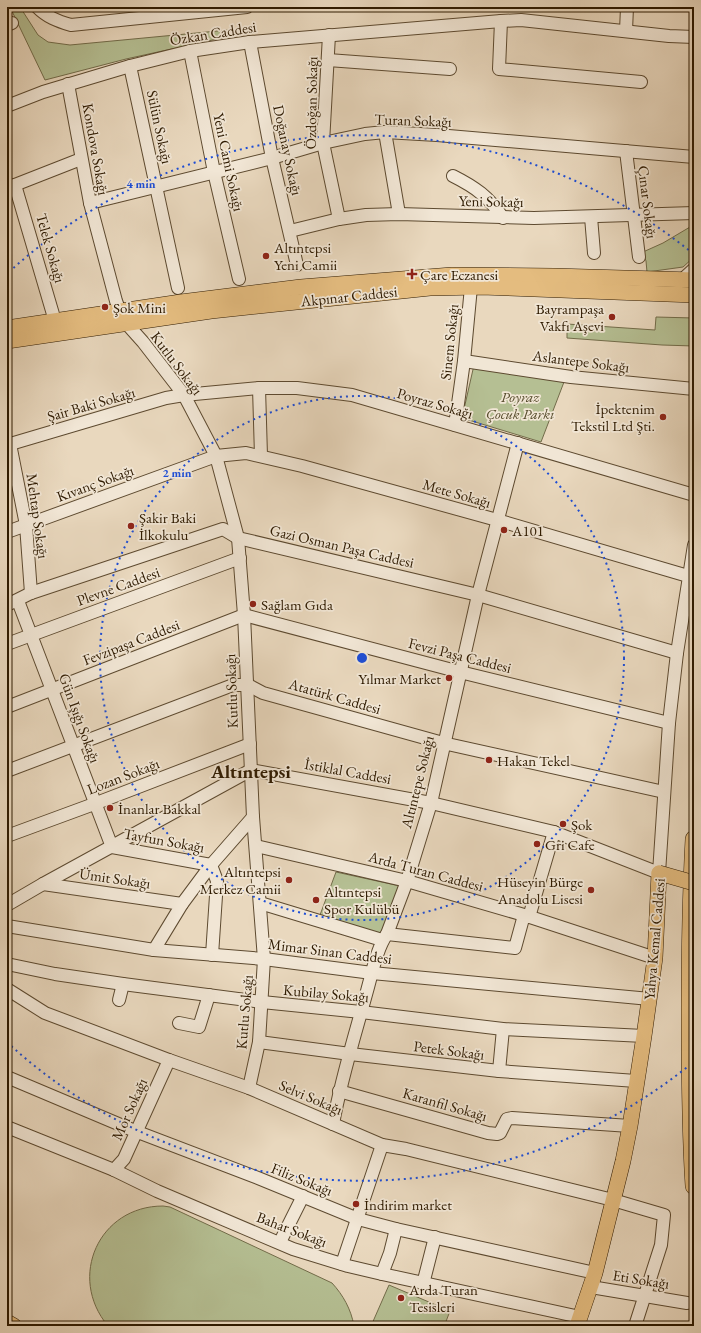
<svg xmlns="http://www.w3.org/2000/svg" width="701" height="1333" font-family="'EB Garamond',serif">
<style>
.green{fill:#b5bf93;stroke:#726c4a}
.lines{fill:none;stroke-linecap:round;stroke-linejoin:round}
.minor-casing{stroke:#5d4a30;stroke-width:14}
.major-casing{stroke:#2e1a00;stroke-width:16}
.highway-casing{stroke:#2e1a00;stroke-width:18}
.minor{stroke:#f1e6d5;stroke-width:12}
.major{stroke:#e4bc7f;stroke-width:15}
.highway{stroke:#e4bc7f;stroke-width:17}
.major-bridge-casing{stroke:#2e1a00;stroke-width:16;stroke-linecap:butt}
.major-bridge{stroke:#e4bc7f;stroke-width:15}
.ring{fill:none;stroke:#1d4ed8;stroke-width:2;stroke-dasharray:2 4}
.poi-dot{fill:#8f2418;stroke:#f1e6d5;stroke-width:1.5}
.labels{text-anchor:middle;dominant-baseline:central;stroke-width:3.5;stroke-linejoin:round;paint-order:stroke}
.street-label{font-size:15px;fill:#2e1a00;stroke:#f1e6d5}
.poi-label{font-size:15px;fill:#2e1a00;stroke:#f1e6d5;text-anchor:start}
.park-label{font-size:15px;font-style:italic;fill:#564c2c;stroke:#f1e6d5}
.district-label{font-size:19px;font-weight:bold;fill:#2e1a00;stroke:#f1e6d5}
.centre{fill:#1d4ed8;stroke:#f1e6d5;stroke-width:2}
.ring-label{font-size:12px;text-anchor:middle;font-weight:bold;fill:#1d4ed8;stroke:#f1e6d5;stroke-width:3.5;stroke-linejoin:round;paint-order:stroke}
</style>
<rect width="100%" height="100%" fill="#e9d8be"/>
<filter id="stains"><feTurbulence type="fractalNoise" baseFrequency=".005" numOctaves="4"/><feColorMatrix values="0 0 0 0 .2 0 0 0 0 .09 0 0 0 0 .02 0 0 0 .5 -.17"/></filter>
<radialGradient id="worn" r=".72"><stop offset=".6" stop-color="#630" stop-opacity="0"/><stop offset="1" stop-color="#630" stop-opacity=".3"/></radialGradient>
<g class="green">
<polygon points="10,7 20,7 38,35 48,42 70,45 228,30 226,37 126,59 45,80"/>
<polygon points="690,227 694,240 694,257 683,267 647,272 646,261 643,252 663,243"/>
<polygon points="656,317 694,318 694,346 662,345 567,338 567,324 655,330"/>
<polygon points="474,365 564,382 541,442 462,418"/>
<polygon points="336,872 400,886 382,935 320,915"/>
<path d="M 163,1206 L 170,1207 L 332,1283 C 343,1295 351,1309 354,1326 L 108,1326 C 67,1277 99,1206 163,1206 Z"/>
<polygon points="389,1285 450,1311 445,1324 448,1326 371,1326"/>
</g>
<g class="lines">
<g class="minor-casing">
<g id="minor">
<path d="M 37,7 C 47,17 57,21 71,25 L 247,7"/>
<polyline points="501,21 499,69 641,82"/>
<polyline points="7,25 12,23"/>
<polyline points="626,31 627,7"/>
<polyline points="329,35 323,143 339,219"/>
<polyline points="250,42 272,158 297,265"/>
<polyline points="190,51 214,172 239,279"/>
<polyline points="328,60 450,69"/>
<polyline points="130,66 178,288"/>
<polyline points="68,84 90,203 116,301 120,312"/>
<polyline points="7,106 43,92 130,66 190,51 250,42 501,21 521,20 669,36 694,37"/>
<polyline points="385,132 399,214"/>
<polyline points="626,151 639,257"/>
<path d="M 453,176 C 475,187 489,197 503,218"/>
<polyline points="15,185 55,321"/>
<polyline points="7,188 81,159"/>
<polyline points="90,203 272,158 323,143 365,134 385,132 437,135 694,157"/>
<polyline points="591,217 594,253"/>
<polyline points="290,231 339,219 366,215 399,214 534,218 694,213"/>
<polyline points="682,280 694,269"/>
<polyline points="126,323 143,342 184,395 216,456 238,538 244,615 253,817 264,959 259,1042 249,1088"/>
<polyline points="464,361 571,377 694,389"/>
<polyline points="259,388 261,456"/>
<polyline points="455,425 464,361 471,287"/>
<polyline points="10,444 26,525 31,593"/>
<polyline points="7,445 166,398 184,395 259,388 297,388 352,395 694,495"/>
<polyline points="7,532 216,456 246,453 302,466 497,520 688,576"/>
<polyline points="18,601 112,847 211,865"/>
<polyline points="7,605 31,593 223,529 238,538 478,595 677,653"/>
<polyline points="7,644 240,558"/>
<polyline points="7,707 244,615 460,672 669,723"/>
<polyline points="7,771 233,685 248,685 263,693 443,743 664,792"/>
<polyline points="7,836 94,804 250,744"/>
<polyline points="256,846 407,881 524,915 655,958"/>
<polyline points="211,865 217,881 212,955"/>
<polyline points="43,884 182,904"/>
<polyline points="260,903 382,940"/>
<polyline points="7,905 43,884 251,770 431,803 554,832 659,873 669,723 677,653 694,545"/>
<polyline points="529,917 554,832"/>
<polyline points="7,926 154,950 264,959 372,973 650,999"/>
<polyline points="387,934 515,948 524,915"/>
<polyline points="154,950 182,904 211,865 253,817"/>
<polyline points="7,964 55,974 123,984 262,1002 361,1012 503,1029 644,1036"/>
<polyline points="7,989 45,1013 169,1060 249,1088 382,1145 406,1149 613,1200 664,1215 661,1245 635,1326"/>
<polyline points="119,1000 123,984"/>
<polyline points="179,1023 199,1027 209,995"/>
<polyline points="259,1042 350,1054 499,1071 636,1081"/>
<polyline points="499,1071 503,1029"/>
<polyline points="7,1077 135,1131 258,1178 358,1219 396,1229 595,1273"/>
<polyline points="339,1091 488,1133 497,1134 500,1133 507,1119 512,1118 630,1126"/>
<path d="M 333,1124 C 341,1079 355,1035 367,991 C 372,973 377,948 387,934 L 407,881 L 431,803 L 478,595 L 518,443"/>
<polyline points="7,1127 114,1170 157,1191 293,1249 348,1266 382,1274 580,1317"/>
<polyline points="114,1170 124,1159 169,1060"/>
<polyline points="280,1242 303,1196"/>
<polyline points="342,1264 382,1145"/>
<polyline points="382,1274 390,1253 396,1229"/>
<polyline points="423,1284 435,1237"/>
<polyline points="591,1287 687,1303"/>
</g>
</g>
<g class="major-casing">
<g id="major">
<polyline points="7,328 181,302 301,287 452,275 554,276 694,280"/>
<polyline points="7,341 211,311 430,288 481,287 694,295"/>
<polyline points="7,1322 14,1326"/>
<polyline points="577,1326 595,1273 623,1161 630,1126 644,1036 655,958 659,873"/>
</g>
</g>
<g class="highway-casing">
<path id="highway" d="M 694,839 C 691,895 690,952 690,1009 C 690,1068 690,1127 694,1186"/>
</g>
<use href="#minor" class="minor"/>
<use href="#major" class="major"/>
<use href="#highway" class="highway"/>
<g class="major-bridge-casing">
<polyline id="major-bridge" points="659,873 694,883"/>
</g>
<use href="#major-bridge" class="major-bridge"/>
</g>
<g class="ring">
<circle cx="362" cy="658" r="262"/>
<path d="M691 1064A523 523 0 0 1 9 1044M9 272A523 523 0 0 1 691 252"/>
</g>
<g class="poi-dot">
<circle cx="266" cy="256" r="4"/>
<path d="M410 268h4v4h4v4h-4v4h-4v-4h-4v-4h4z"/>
<circle cx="105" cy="307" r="4"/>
<circle cx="612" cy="317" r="4"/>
<circle cx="663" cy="417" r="4"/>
<circle cx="131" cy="526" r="4"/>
<circle cx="504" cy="530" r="4"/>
<circle cx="253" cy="604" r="4"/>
<circle cx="449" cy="678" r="4"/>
<circle cx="489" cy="760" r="4"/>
<circle cx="110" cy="808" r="4"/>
<circle cx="563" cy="824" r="4"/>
<circle cx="537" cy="844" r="4"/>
<circle cx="289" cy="880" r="4"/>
<circle cx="591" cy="890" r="4"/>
<circle cx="316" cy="900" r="4"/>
<circle cx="356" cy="1204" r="4"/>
<circle cx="401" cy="1298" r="4"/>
</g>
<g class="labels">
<g class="street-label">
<text transform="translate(213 33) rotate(-9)">Özkan Caddesi</text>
<text transform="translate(311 103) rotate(-89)">Özdoğan Sokağı</text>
<text transform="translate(413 120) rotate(2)">Turan Sokağı</text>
<text transform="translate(160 127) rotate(78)">Sülün Sokağı</text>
<text transform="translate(96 149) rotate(80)">Kondova Sokağı</text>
<text transform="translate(288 150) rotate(78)">Doğanay Sokağı</text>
<text transform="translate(229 162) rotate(78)">Yeni Cami Sokağı</text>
<text transform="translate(491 201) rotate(1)">Yeni Sokağı</text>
<text transform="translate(648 202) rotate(83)">Çınar Sokağı</text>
<text transform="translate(51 248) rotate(74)">Telek Sokağı</text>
<text transform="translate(349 296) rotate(-6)">Akpınar Caddesi</text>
<text transform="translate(449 342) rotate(-84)">Sinem Sokağı</text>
<text transform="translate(581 361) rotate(7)">Aslantepe Sokağı</text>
<text transform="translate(177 363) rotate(53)">Kutlu Sokağı</text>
<text transform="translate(435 403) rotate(16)">Poyraz Sokağı</text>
<text transform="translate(91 404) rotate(-16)">Şair Baki Sokağı</text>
<text transform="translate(95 483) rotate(-20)">Kıvanç Sokağı</text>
<text transform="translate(457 493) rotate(16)">Mete Sokağı</text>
<text transform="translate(38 516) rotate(82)">Mehtap Sokağı</text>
<text transform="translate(342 546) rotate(13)">Gazi Osman Paşa Caddesi</text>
<text transform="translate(118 586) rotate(-20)">Plevne Caddesi</text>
<text transform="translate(131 642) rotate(-21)">Fevzipaşa Caddesi</text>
<text transform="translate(460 655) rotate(14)">Fevzi Paşa Caddesi</text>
<text transform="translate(231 691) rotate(-92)">Kutlu Sokağı</text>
<text transform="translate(335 696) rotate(16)">Atatürk Caddesi</text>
<text transform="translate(80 718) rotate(70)">Gün Işığı Sokağı</text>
<text transform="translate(348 771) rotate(10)">İstiklal Caddesi</text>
<text transform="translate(123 776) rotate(-21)">Lozan Sokağı</text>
<text transform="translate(417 782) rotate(-76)">Altıntepe Sokağı</text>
<text transform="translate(164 840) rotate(10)">Tayfun Sokağı</text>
<text transform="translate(426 871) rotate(15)">Arda Turan Caddesi</text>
<text transform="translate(115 878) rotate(8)">Ümit Sokağı</text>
<text transform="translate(654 939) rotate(-85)">Yahya Kemal Caddesi</text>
<text transform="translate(330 951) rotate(7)">Mimar Sinan Caddesi</text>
<text transform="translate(326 993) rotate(5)">Kubilay Sokağı</text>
<text transform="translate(244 1012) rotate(-85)">Kutlu Sokağı</text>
<text transform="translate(449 1050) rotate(7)">Petek Sokağı</text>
<text transform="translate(311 1097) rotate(23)">Selvi Sokağı</text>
<text transform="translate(445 1104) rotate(16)">Karanfil Sokağı</text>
<text transform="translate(129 1109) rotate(-66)">Mor Sokağı</text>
<text transform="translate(302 1179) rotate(22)">Filiz Sokağı</text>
<text transform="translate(292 1229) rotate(21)">Bahar Sokağı</text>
<text transform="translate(641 1279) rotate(9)">Eti Sokağı</text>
</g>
<g class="poi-label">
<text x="274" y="247">Altıntepsi<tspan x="274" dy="17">Yeni Camii</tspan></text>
<text x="420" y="274">Çare Eczanesi</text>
<text x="113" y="307">Şok Mini</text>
<text x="604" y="308" text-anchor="end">Bayrampaşa<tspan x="604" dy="17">Vakfı Aşevi</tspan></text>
<text x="655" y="408" text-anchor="end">İpektenim<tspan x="655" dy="17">Tekstil Ltd Şti.</tspan></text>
<text x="139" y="517">Şakir Baki<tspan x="139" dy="17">İlkokulu</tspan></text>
<text x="512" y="530">A101</text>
<text x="261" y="604">Sağlam Gıda</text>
<text x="441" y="678" text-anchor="end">Yılmar Market</text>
<text x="497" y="760">Hakan Tekel</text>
<text x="118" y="808">İnanlar Bakkal</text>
<text x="571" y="824">Şok</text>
<text x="545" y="844">Gri Cafe</text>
<text x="281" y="871" text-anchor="end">Altıntepsi<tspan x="281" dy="17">Merkez Camii</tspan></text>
<text x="583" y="881" text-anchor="end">Hüseyin Bürge<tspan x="583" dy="17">Anadolu Lisesi</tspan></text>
<text x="324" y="891">Altıntepsi<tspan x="324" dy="17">Spor Kulübü</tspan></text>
<text x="364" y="1204">İndirim market</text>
<text x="409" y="1289">Arda Turan<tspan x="409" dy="17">Tesisleri</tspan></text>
</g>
<g class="park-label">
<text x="520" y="396">Poyraz<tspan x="520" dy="17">Çocuk Parkı</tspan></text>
</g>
<g class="district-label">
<text x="251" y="771">Altıntepsi</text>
</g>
</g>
<circle cx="362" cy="658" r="6" class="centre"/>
<g class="ring-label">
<text x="141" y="188">4 min</text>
<text x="177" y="477">2 min</text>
</g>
<rect width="701" height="1333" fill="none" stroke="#e9d8be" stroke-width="24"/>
<rect x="8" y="8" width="685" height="1317" fill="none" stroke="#2e1a00" stroke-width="2"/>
<rect x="12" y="12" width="677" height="1309" fill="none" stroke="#2e1a00"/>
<rect width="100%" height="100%" filter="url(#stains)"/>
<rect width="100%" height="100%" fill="url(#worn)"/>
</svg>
